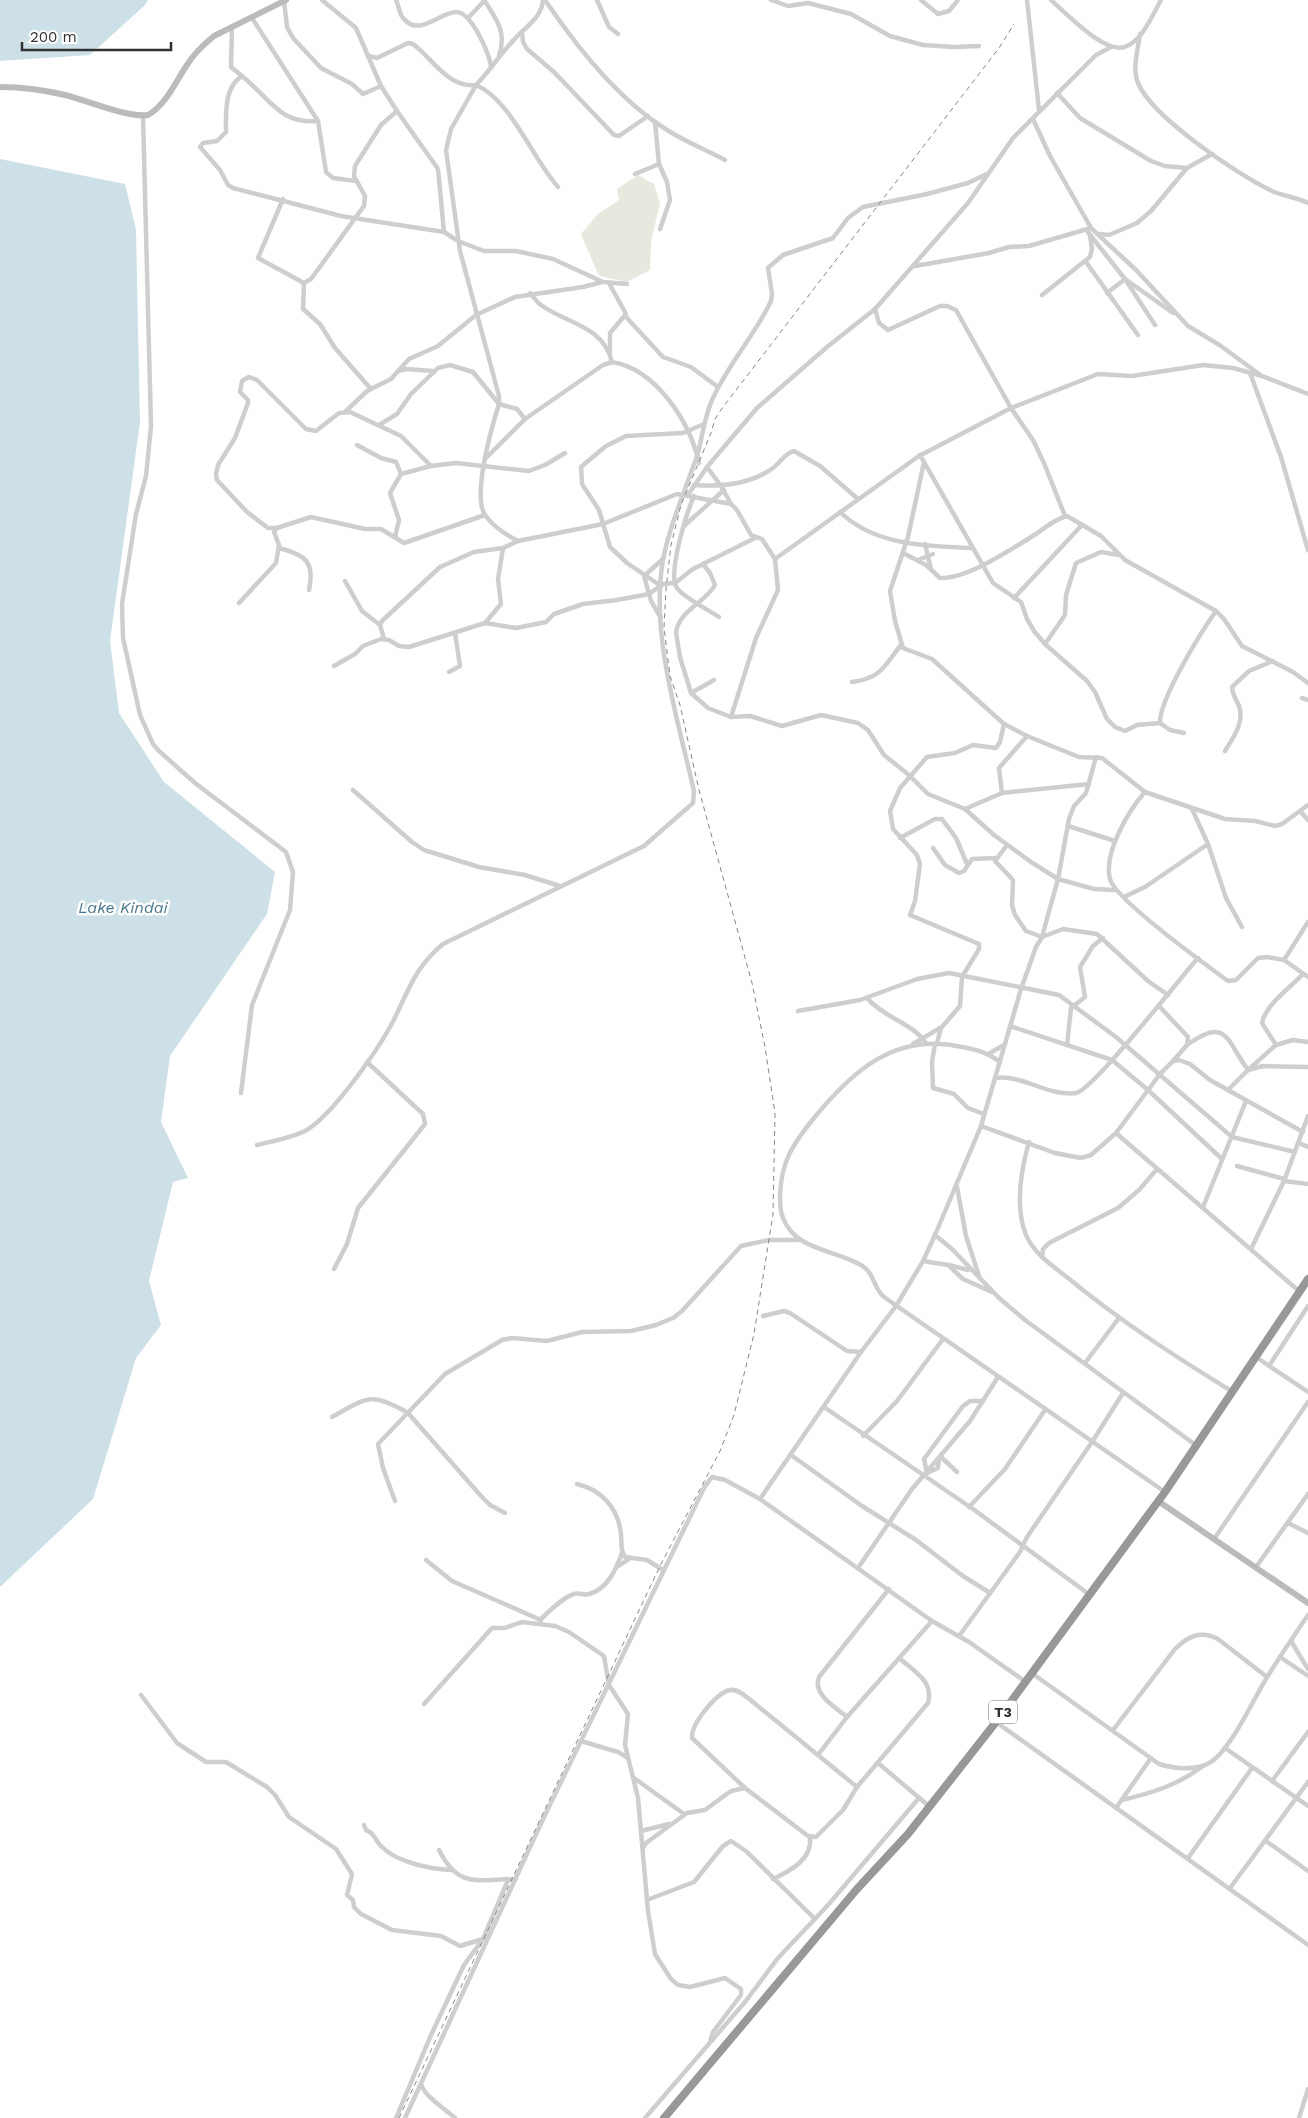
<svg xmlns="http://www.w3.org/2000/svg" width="1308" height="2118" font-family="'Work Sans',sans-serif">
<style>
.green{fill:#e5e9de}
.water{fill:#cde0e8}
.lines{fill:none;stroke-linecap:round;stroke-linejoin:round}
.street{stroke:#cecece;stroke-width:4.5}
.secondary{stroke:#bbb;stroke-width:6}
.highway{stroke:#989898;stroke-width:8}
.rail{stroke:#868686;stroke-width:1;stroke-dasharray:5 4;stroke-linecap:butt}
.labels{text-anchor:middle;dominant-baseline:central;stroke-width:5;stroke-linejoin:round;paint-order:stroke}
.shield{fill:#fff;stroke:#6f6f6f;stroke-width:1}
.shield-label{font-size:14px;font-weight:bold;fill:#313131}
.water-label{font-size:16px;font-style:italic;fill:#47768c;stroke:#fff}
</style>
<rect width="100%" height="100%" fill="#fff"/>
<polygon class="green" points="638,175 654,184 660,203 651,242 650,270 627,282 599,276 581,234 598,214 619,200 617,189"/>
<g class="water">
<polygon points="0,0 148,0 144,6 90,55 0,61"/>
<polygon points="0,159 125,184 136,230 140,422 110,641 119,713 164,782 275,872 267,914 170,1056 161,1122 188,1178 173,1182 149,1281 161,1325 136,1358 93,1499 0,1587"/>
</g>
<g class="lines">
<g class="street">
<path d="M 322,0 L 356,28 L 368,56 L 377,58 L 408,43 L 413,44 C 433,59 448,88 476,85 C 489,72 499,56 511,43 C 522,29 542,19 543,0"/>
<path d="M 396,0 C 399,6 399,13 403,18 C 419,38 440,12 456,12 C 471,11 491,56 491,68"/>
<path d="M 484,0 C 497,20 507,32 499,56"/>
<path d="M 545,0 C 576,46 620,101 667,130 C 686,142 706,150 725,160"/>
<polyline points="597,0 609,27 618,34"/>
<polyline points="771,0 788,6 808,3 851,14 890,36 923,45 954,47 979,46"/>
<polyline points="921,0 938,14 949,11 958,0"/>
<polyline points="1027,0 1039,110"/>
<path d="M 1051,0 C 1066,13 1107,57 1127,46 C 1143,39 1153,14 1161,0"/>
<polyline points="284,1 287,27 293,38 321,68 352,84 363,94 381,86"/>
<polyline points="252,18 318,121 326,172 333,178 356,181"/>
<polyline points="468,18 485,0"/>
<path d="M 232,27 L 231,67 C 238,73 245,78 252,85 C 274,105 284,124 318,121"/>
<polyline points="522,32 523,42 527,49 554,72 614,135 619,136 648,116"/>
<path d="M 1140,34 C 1138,49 1132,69 1138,83 C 1152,117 1238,175 1272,191 C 1283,196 1296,197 1308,203"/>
<polyline points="368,56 381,86 397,111 438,169 444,232 458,241 484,251 516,251 553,259 603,282 627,284"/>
<path d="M 242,76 C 224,87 226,113 226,132 L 217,141 L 203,143 L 200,147 L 220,170 L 228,185 L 233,188 L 341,216 L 444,232"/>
<polyline points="1057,93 1080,118 1151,161 1165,166 1187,168"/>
<polyline points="143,116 151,426 146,476 136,514 122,604 123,638 140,715 153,744 159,751 195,783 286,852 293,872 290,910 252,1005 241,1093"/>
<polyline points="1033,119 1050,156 1091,228 1136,270 1188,326 1221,346 1259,374"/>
<polyline points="655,122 659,164 667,182 670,200 660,229"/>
<polyline points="635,174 659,164"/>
<polyline points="283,199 258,258 304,283 311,279 364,206 365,196 354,176 355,166 381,125 397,111"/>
<polyline points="1087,231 1125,279 1155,325"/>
<polyline points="1100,234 1109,235 1137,223 1151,211 1187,168 1212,154"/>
<polyline points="1086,262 1138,335"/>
<polyline points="915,266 989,253 1009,247 1029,246 1091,228"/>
<polyline points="304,283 303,309 320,324 335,348 371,389"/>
<polyline points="609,283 626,314 610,333 610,354"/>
<path d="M 530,293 C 534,298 538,304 544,307 C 569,324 603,326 612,362 C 656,369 690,422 699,463"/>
<polyline points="1107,293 1125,279 1173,313"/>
<polyline points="1042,295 1090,257 1092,249 1090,236"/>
<polyline points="875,309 879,323 888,330 940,306 947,306 956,310 1011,408 1098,374 1132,376 1203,365 1233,368 1262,376 1308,394"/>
<polyline points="626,317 663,357 691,367 718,387"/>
<polyline points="399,371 406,369 433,371"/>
<polyline points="1250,373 1281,457 1308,550"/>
<polyline points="346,411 367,391 391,379 409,359 438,346 476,315 515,297 583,287 602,282"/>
<polyline points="379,425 397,414 411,394 438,368 450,365 473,372 499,404 517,409 525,419"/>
<polyline points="357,445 381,458 396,462 401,474 431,466"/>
<polyline points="920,455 993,583 1021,602 1027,619 1034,631 1045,644 1087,681 1095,692 1107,719 1115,727 1125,731 1137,725 1160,723"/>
<polyline points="485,459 525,419 603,365 612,362"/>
<polyline points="924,462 908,537 890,591 895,621 903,648 932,659 1004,724 1027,736 1079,757 1102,758 1145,792 1225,819 1255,821 1275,826 1282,824 1308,805"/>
<polyline points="707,467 721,486 731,504"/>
<path d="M 694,485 C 721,487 751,484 773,468 C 781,462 785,453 794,451 L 820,466 L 858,499"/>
<polyline points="688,495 707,467 757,408 827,347 875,309 968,203 1013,138 1096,55 1111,47"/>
<path d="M 694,496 C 687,512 667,574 677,588 C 684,598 709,610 719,617"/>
<path d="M 840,512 C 875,546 927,546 973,548"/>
<polyline points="485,515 404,543 381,529 365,529 311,517 277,528 268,528 247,512 217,480 216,474 218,465 235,438 248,403 248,400 240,392 242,381 249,377 257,380 306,429 316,431 339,413 350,412 401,436 431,466 456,463 529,471 545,465 565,453"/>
<polyline points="684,526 724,490"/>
<polyline points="395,537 399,520 390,493 401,474"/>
<path d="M 518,541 C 506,535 493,526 485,515 C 472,495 492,426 499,404 L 499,396 L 460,251 L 446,150 L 451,129 L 476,85 C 511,100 532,158 558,187"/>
<polyline points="925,544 931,569"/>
<path d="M 279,548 C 305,555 315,561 309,590"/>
<path d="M 903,553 L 926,565 L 940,578 C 968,579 1013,548 1036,534 C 1046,527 1055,519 1067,516 L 1101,536 L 1125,560 L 1216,611 L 1224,619 L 1242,646 L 1293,672 L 1308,683"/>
<polyline points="918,560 933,554"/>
<path d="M 703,564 L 710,573 L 715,585 C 705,603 678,611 676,633 L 680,657 L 691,693 L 708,708 L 731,717 L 750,716 L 782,726 L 821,715 L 858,723 L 868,730 L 884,755 L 909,775 L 928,794 L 965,809 L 994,835 L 1031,862 L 1058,879 L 1094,889 L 1115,890"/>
<polyline points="345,581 362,611 380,625"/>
<polyline points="661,586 627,563 610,547 599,510 582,484 581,467 606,446 626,436 683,433 704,424"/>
<polyline points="1014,598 1081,526"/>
<polyline points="239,603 276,563 279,545 274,532 277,528"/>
<polyline points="661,618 651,601 644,576 663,559"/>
<polyline points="485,623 501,604 498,579 503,548"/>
<polyline points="384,639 380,625 382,621 440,567 474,552 503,548 518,541 603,524 677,494 731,504 737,510 751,535 762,539 775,559"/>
<polyline points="1045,644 1065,615 1066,595 1076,563 1101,552 1119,555"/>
<polyline points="334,666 355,654 363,646 381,639 389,640 399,646 409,647 485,623 516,628 546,622 554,614 583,604 617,600 649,594 663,584 675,583 693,569 755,538"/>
<polyline points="449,672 460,666 455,633"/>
<path d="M 852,682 C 882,678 884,666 901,645"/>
<polyline points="691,693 714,680"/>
<polyline points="1302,698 1308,700"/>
<polyline points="731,717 756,638 778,590 775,559 919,456 1011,408 1033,440 1044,463 1065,516"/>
<path d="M 1184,733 L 1170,730 L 1160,723 C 1159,700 1201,632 1216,611"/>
<path d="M 1225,751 C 1233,738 1245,722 1239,706 C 1236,699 1232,694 1232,687 L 1249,671 L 1273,661"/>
<polyline points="353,790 412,842 424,850 479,867 525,875 560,886"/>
<path d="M 1145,792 C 1129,810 1103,853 1110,879 C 1115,899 1206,965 1228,981 L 1236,980 L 1258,958 L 1267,957 L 1284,960 L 1308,922"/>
<polyline points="1002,793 999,768 1027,736"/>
<polyline points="965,809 1002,793 1089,784"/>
<polyline points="1192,809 1208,844 1226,898 1242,927"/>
<polyline points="1300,811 1308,820"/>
<polyline points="1068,826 1115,841"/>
<polyline points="900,838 935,819 942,819 956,838 967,864"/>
<polyline points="1007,845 995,861 1013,880 1012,905 1015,915 1026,931 1042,937 1063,929 1097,934 1148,981 1168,995"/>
<polyline points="933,848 945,865 959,873 964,871 972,859 996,858"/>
<polyline points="1124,897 1145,887 1208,844"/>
<polyline points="1284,960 1308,977"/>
<path d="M 1303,974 C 1290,988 1266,1004 1262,1023 L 1276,1045 L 1293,1040 L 1308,1042"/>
<path d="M 867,998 C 884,1018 911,1022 926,1043"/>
<polyline points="1159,1006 1188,1037 1187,1045 1173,1061"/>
<polyline points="798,1011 860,1000 917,979 949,973 1059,995 1116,1037 1232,1137 1295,1152"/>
<polyline points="1010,1026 1112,1060 1148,1090 1222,1159"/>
<polyline points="937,1043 941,1028 960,1006 962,977 979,949 979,944 910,915 915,901 920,864 917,855 893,829 890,811 900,788 927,757 955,753 973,745 996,748 1000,742 1004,724"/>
<polyline points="913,1044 940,1028"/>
<polyline points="935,1044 932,1062 933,1088 954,1094 968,1108 984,1114"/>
<polyline points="1067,1045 1071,1008 1085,997 1080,967 1093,946 1103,938"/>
<path d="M 1187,1045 C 1227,1016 1226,1040 1248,1070 L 1276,1045"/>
<polyline points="990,1053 1004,1045"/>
<path d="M 1000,1062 C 987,1052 977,1050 962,1047 C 896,1032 853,1070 814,1118 C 793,1144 781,1161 780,1196 C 780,1203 780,1211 783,1218 C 796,1251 834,1249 861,1265 C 875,1273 873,1288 884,1297 L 1165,1492"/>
<path d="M 995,1078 C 1023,1074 1048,1097 1076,1093 C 1093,1090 1180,978 1198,958"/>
<polyline points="1228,1090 1248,1070 1263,1066 1308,1067"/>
<polyline points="981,1126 1055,1153 1081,1158 1091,1155 1116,1133 1160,1074 1173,1061 1179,1060 1190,1064 1210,1080 1303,1132"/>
<polyline points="1116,1133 1300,1292"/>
<path d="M 1029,1142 C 1021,1170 1015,1207 1026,1235 C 1034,1254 1053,1266 1068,1278 C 1120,1321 1176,1357 1233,1392"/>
<polyline points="1299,1143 1308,1147"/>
<path d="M 257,1145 C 273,1141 291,1138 305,1131 C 331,1117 375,1054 390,1027 C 408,994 412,970 443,944 L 644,846 L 693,803 L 694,791 C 678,720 650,633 663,560 C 670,524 685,491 697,456 C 703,436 704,416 713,398 C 729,363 755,335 771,301 L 772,294 L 768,268 L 783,255 L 833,238 L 848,218 L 863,207 L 927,194 L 968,183 L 987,174"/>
<polyline points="1237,1166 1284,1179"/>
<polyline points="1284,1181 1308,1184"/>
<polyline points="957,1187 966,1236 979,1276"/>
<polyline points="1203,1207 1246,1101"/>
<polyline points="935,1235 952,1249 999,1298 1025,1320 1197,1446"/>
<polyline points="1251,1249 1284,1181 1308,1116"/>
<polyline points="1042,1257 1043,1249 1049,1243 1118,1208 1139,1190 1157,1169"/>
<polyline points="923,1261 948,1265 963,1279 992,1292"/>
<polyline points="949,1265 968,1270"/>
<polyline points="334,1269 347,1244 358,1208 425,1124 423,1114 367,1062"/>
<polyline points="763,1316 784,1311 790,1313 847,1351 861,1352"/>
<polyline points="1256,1357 1308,1392"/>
<polyline points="1085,1363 1119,1318"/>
<polyline points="1269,1366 1308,1306"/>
<polyline points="824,1407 973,1509 1090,1595"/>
<path d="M 332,1417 C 367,1398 370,1391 408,1413 L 481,1496 L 490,1505 L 505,1513"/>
<polyline points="863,1436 897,1401 943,1339"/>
<polyline points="791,1455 862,1506 916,1540 963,1576 990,1593"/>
<polyline points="941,1457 957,1472"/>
<polyline points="939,1459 938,1468 927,1473 924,1459 963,1406 970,1401 983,1401"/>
<path d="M 577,1484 C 602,1490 618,1508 621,1534 C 622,1542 620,1551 625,1557 L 647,1560 L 663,1570"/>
<polyline points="760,1499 861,1352 896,1306 923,1261 935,1235 981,1126 1021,989 1036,947 1042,937 1058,879 1069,819 1074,806 1086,793 1096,757"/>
<polyline points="395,1501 383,1468 378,1444 445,1374 502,1340 512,1338 547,1341 582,1332 631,1331 656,1325 673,1318 682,1311 741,1246 769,1240 798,1240"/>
<polyline points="969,1507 1005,1469 1045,1410"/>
<polyline points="1288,1523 1308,1533"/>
<polyline points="1214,1539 1308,1402"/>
<polyline points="426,1560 452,1581 541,1620"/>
<polyline points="617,1567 629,1559"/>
<polyline points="1256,1567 1308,1494"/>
<polyline points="858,1568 912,1489 970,1421 998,1377"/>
<path d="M 540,1620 C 549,1611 562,1598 574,1594 C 579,1592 584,1596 589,1594 C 608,1589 616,1569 622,1553"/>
<polyline points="959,1636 1020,1552 1027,1537 1092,1442 1123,1393"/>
<polyline points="1291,1641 1308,1669"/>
<polyline points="1280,1657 1308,1676"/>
<path d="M 1033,1674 L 1159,1764 C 1175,1769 1196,1771 1211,1762 C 1231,1749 1253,1700 1266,1679 C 1279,1657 1294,1636 1308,1615"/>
<polyline points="141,1695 177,1743 206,1762 226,1762 267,1787 275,1795 289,1817 336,1849 352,1874 347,1895 353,1900 354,1907 361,1914 392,1930 441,1936 460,1946 483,1939"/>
<polyline points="424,1704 492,1628 505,1628 522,1622 555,1626 569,1632 604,1656 609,1685 628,1714 625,1745 638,1798 648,1911 655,1954 671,1979 678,1985 690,1987 725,1978 741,1989 741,1995 713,2032 710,2042"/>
<path d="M 847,1717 C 835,1707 812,1694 819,1677 L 889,1589"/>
<polyline points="996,1722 1308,1945"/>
<path d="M 1113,1730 L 1175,1649 C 1188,1636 1201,1630 1218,1639 L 1267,1677"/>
<polyline points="581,1741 618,1752 628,1758"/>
<polyline points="1225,1748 1308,1806"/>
<polyline points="818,1755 847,1717 932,1621"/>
<polyline points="878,1763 930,1807"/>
<polyline points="634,1778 684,1814"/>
<polyline points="1272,1781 1308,1732"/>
<path d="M 745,1788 L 692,1738 C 691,1724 716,1693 730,1690 C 737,1689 743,1694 748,1698 L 857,1787"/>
<path d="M 1122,1800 C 1152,1793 1178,1785 1203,1766"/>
<polyline points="1116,1808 1151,1758"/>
<path d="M 364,1825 L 366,1830 C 375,1833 375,1841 382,1847 C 397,1862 429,1869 451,1870"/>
<polyline points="641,1831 669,1824"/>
<polyline points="1266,1841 1308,1871"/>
<path d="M 643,1848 L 646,1843 L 687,1813 L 705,1810 L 731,1791 L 745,1788 L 808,1836 L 816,1837 L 843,1810 L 857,1787 L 928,1703 C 934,1681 914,1671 899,1658"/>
<path d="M 439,1850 C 459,1890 479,1879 516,1879"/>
<polyline points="1188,1858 1252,1768"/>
<path d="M 773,1879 C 790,1871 813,1859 810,1837"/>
<polyline points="1230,1888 1308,1782"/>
<polyline points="647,1900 694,1882 723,1846 731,1841 746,1851 815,1919"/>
<path d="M 421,2084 C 424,2096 445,2109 455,2118"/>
<polyline points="396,2118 431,2035 464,1965 483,1939 508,1880"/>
<polyline points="405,2118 544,1817 705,1486 712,1477 725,1480 760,1499 932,1621 969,1642 1026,1682"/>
<polyline points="645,2118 745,2002 778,1958 828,1905 919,1798"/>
<polyline points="1299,2118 1308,2089"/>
</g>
<g class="secondary">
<path d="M 0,87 C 22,87 44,90 65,95 C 86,100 128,118 148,115 C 166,105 176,81 187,65 C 194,53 203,45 214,36 L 286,0"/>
<polyline points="1158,1501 1308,1603"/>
</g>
<polyline class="highway" points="664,2118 857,1889 908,1834 996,1722 1165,1492 1308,1279"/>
<polyline class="rail" points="399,2118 660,1566 720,1451 734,1415 754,1334 773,1214 775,1113 765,1047 752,983 699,790 680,705 670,676 664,627 666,589 671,545 681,505 711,433 715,419 723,407 999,48 1014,24"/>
</g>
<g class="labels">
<rect class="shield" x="989" y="1700.5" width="28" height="23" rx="4"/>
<g class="shield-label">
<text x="1003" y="1712">T3</text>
</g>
<g class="water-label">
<text x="123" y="907">Lake Kindai</text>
</g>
</g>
<path d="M22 42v8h149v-8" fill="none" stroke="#313131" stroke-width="2.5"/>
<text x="30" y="42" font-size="15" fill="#313131" stroke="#ffffff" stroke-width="4" paint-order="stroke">200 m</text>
</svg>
